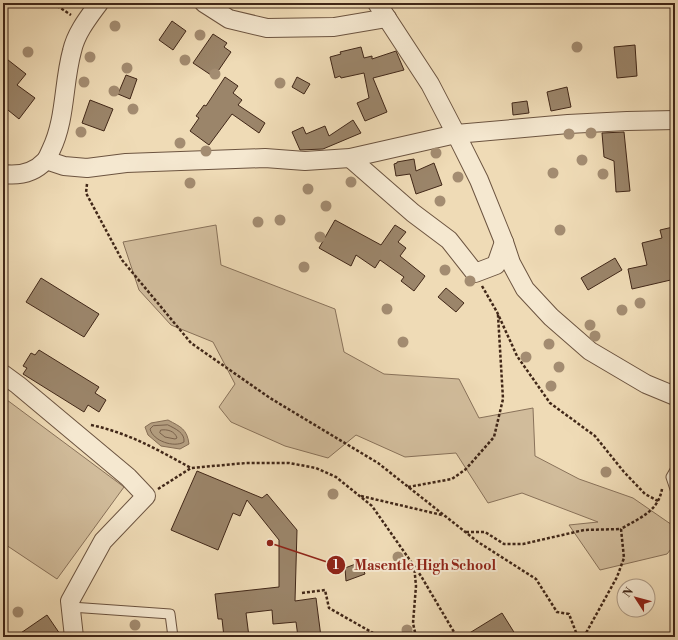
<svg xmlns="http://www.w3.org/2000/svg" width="678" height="640" font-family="'Libre Bodoni',serif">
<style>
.green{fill:#d1bc9b;stroke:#89725a}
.water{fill:#b49e80;stroke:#866e56}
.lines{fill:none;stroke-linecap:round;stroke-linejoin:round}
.shore{stroke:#7a624c;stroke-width:1}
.building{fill:#9b856a;stroke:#412718}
.lane-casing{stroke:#6c5440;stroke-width:11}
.street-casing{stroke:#6c5440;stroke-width:20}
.path{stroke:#412718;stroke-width:2.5;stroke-dasharray:3 2;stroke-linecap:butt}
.lane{stroke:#f5e8d0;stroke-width:9}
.street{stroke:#f5e8d0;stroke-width:18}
.tree{fill:#a38c71}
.leader{fill:none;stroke:#8f2418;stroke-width:1.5}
.callout-dot{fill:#8f2418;stroke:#f5e8d0;stroke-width:1.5}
.mark-label{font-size:12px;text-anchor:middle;font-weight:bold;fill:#fff}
.callout-label{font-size:14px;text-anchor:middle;font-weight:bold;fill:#8f2418;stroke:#f5e8d0;stroke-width:4;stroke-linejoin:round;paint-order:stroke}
</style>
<rect width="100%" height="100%" fill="#efdbb6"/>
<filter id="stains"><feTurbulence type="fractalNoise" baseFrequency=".005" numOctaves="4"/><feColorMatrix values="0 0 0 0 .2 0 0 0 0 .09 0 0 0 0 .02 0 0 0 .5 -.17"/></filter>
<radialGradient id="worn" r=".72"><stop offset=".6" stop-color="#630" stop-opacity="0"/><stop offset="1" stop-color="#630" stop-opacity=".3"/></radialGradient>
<g class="green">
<polygon points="216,225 221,265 335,309 344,352 384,374 459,379 479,418 533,408 535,456 579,479 633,498 675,527 675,544 667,554 600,570 569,525 598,522 522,493 488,503 456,453 405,457 356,435 328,458 285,446 231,422 219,407 235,384 213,342 171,325 139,290 123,242"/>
<polygon points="3,397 124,487 57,579 3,543"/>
</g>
<path class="water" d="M 168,420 C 181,427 187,429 189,444 L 180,449 L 161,446 L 148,435 L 145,427 L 151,423 Z"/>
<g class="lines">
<g class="shore">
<path d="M 168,425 C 176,429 185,433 184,442 C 174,448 153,441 150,429 L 153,426 Z"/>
<path d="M 161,430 C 167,429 175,431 177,438 L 175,439 L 165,437 L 160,433 Z"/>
</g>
</g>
<g class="building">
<polygon points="172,21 186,31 173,50 159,40"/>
<polygon points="213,34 227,43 224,47 231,52 214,77 193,63"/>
<polygon points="635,45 637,76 617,78 614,47"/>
<polygon points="361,47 364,58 372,56 372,59 396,51 404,70 373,78 387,112 365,121 357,103 369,98 364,73 341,78 340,76 335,78 330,57 341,54 340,52"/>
<polygon points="3,56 26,74 17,85 35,98 19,119 3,106"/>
<polygon points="126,75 137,79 130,99 118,94"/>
<polygon points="225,77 238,86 233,93 242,100 238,105 265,123 259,133 232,114 209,145 190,131 199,118 196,116 204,105 206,106"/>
<polygon points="297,77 310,84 304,94 292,87"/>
<polygon points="567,87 571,107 551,111 547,92"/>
<polygon points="90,100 113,109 104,131 82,123"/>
<polygon points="527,101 529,113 513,115 512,103"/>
<polygon points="353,120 361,133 323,149 300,150 292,132 303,127 306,134 325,126 329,136"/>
<polygon points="624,132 630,191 616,192 614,161 604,157 602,133"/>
<polygon points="414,159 416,171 434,163 442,185 416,194 410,174 396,176 394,164 397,163 397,162"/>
<polygon points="335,220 381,245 395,225 406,232 398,242 406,248 400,256 425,276 423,279 414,291 401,281 404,277 380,260 375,268 356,255 351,266 319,248"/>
<polygon points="673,227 675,237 675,279 632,289 628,269 647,265 642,243 662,238 660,230"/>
<polygon points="615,258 622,270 588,290 581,278"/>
<polygon points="41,278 99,314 84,337 26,302"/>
<polygon points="446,288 464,303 456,312 438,297"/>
<polygon points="39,350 99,387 95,393 106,400 99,412 88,405 84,412 23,374 27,368 23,366 31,353 35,355"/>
<polygon points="197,471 262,498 267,494 297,530 295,601 316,598 321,637 298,637 296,622 273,624 272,610 246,613 249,637 224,637 222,619 218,619 215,594 279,587 279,540 247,500 240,516 233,513 218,550 171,530"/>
<polygon points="361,562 365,574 346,581 345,568"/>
<polygon points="502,613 517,637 463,637"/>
<polygon points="47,615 62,637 15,637"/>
</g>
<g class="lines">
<g class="lane-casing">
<g id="lane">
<polyline points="675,470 671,477 675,489"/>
<polyline points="71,607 170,614 173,637"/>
</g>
</g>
<g class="street-casing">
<g id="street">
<polyline points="204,3 229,19 267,28 334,27 387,18"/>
<polyline points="377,3 430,84 456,134 479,180 504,242 511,263 525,289 551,317 590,351 646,384 675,396"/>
<polyline points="350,158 413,213 449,240 475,273 496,265 504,242"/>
<polyline points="46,160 64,166 87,168 126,163 265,158 305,161 350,158 456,134 568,124 627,121 675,120"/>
<path d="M 3,174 C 19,176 34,173 45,161 C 48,158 49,154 51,150 C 66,119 63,84 72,51 C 76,33 88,18 99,3"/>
<polyline points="3,374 18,385 128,477 146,496 103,541 70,601 74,637"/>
</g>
</g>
<g class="path">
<polyline points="53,3 71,15"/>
<path d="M 87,184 L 86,193 L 122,260 L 191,343 L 270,398 L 378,463 L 478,542 L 536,579 L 557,612 L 569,614 L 577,635 L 586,633 L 617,577 L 624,558 L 621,529 C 639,518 658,512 662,489"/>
<polyline points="482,286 497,312 517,356 550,403 595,436 624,472 645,494 658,501"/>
<path d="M 91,425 C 129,433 158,450 191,468"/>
<polyline points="408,487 452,479 466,469 494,437 503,399 498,315"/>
<polyline points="158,489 191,468 246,463 289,463 316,468 336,477 372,506 421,576 454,632"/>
<polyline points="361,496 442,515"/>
<polyline points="466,532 485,532 504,544 523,544 584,530 621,529"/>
<polyline points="414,565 416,586 413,623 416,637"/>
<polyline points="302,593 325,590 329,608 380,637"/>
<polyline points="585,637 586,633"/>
</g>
<use href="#lane" class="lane"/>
<use href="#street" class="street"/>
</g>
<g class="tree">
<circle cx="115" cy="26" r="5.5"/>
<circle cx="200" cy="35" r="5.5"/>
<circle cx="577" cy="47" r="5.5"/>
<circle cx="28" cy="52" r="5.5"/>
<circle cx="90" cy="57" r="5.5"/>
<circle cx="185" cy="60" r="5.5"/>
<circle cx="127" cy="68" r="5.5"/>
<circle cx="215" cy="74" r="5.5"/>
<circle cx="84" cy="82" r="5.5"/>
<circle cx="280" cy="83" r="5.5"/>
<circle cx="114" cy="91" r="5.5"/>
<circle cx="133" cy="109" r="5.5"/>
<circle cx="81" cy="132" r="5.5"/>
<circle cx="591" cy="133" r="5.5"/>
<circle cx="569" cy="134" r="5.5"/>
<circle cx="180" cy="143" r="5.5"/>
<circle cx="206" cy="151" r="5.5"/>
<circle cx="436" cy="153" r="5.5"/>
<circle cx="582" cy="160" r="5.5"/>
<circle cx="553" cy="173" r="5.5"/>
<circle cx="603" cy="174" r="5.5"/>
<circle cx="458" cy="177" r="5.5"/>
<circle cx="351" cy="182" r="5.5"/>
<circle cx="190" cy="183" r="5.5"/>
<circle cx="308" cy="189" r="5.5"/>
<circle cx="440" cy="201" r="5.5"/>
<circle cx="326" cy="206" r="5.5"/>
<circle cx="280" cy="220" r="5.5"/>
<circle cx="258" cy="222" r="5.5"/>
<circle cx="560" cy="230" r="5.5"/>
<circle cx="320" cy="237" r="5.5"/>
<circle cx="304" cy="267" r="5.5"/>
<circle cx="445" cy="270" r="5.5"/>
<circle cx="470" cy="281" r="5.5"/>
<circle cx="640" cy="303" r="5.5"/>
<circle cx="387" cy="309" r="5.5"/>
<circle cx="622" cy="310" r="5.5"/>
<circle cx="590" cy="325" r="5.5"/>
<circle cx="595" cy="336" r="5.5"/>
<circle cx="403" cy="342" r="5.5"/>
<circle cx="549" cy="344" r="5.5"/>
<circle cx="526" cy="357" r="5.5"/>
<circle cx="559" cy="367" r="5.5"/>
<circle cx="551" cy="386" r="5.5"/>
<circle cx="606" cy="472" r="5.5"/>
<circle cx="333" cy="494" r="5.5"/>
<circle cx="398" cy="557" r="5.5"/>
<circle cx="18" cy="612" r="5.5"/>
<circle cx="135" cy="625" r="5.5"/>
<circle cx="407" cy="630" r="5.5"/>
</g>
<path class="leader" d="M270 543L336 565"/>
<g class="callout-dot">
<circle cx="270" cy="543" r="4"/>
<circle cx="336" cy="565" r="10"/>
</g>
<g class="mark-label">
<text x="336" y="569">1</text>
</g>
<g class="callout-label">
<text x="425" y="570">Masentle High School</text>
</g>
<rect width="678" height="640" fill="none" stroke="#efdbb6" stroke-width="16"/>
<rect x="4" y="4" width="670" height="632" fill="none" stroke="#412718" stroke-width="2"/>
<rect x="8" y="8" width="662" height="624" fill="none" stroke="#412718"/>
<g transform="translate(636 598) rotate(306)"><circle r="19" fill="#f5e8d0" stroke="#ad9b86"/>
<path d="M0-3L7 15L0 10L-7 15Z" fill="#8f2418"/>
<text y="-6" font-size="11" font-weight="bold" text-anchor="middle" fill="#412718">N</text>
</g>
<rect width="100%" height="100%" filter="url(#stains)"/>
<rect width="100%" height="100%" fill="url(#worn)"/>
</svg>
